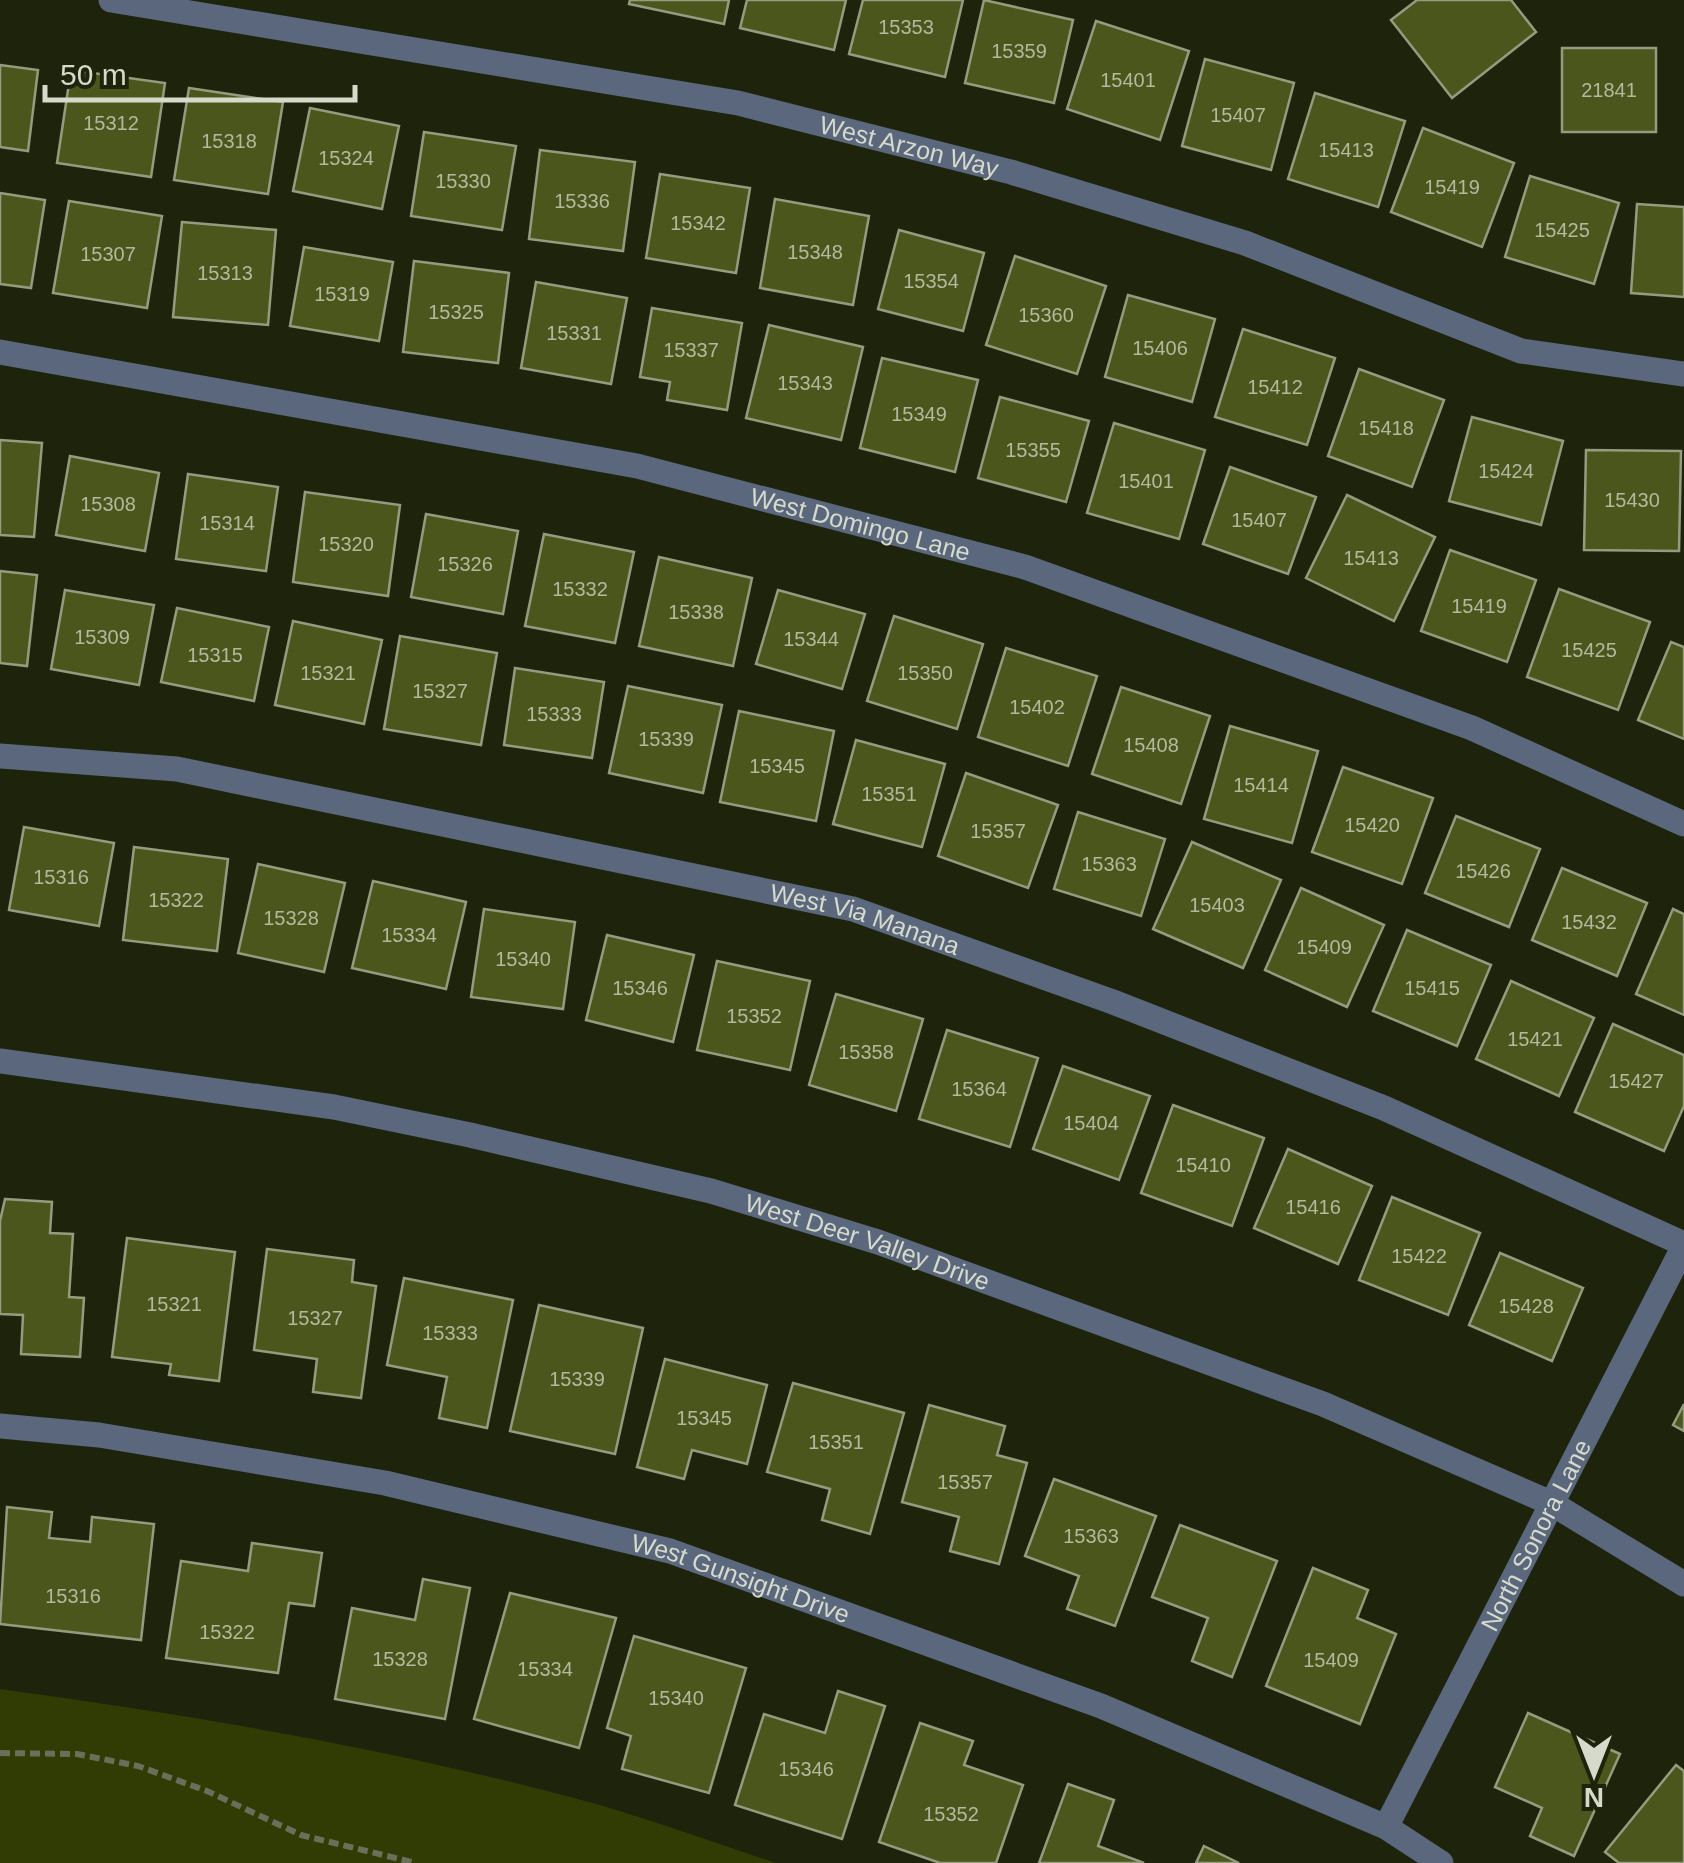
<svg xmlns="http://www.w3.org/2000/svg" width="1684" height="1863" font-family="Arial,sans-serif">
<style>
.green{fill:#313b04}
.building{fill:#4a561c;stroke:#949b7f;stroke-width:2.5}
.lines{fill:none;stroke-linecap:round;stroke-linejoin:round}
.path{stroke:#6a6f5b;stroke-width:6;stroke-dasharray:10 5;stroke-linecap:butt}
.minor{stroke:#5a677c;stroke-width:25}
.labels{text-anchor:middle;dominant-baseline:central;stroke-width:10;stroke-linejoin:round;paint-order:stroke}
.number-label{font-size:20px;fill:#b2b99f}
.street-label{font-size:25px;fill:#d5dacb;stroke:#1e240c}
</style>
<rect width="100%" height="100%" fill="#1e240c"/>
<path class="green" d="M 0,1689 C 193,1715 386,1748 574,1798 C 642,1816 709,1841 776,1863 L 0,1863 Z"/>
<g class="building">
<polygon points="630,0 729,0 724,24 629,4"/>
<polygon points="747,0 846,0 834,50 740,28"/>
<polygon points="863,0 963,0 945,77 849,54"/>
<polygon points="984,0 1073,20 1054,103 965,83"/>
<polygon points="1417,0 1511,0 1536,32 1452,98 1391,20"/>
<polygon points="1096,21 1189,51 1160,140 1067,109"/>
<rect x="1562" y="48" width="94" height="84"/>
<polygon points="1205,59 1294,83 1271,170 1182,146"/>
<polygon points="0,65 38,70 28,151 0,147"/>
<polygon points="71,70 165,83 151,177 57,163"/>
<polygon points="189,88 283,102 268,194 174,180"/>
<polygon points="1315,93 1405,121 1378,207 1288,179"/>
<polygon points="310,108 399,126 382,209 293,191"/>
<polygon points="1423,128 1514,163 1482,247 1391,212"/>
<polygon points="424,132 516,146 502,230 411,216"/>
<polygon points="540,150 635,162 623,251 529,239"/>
<polygon points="660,174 750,188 736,273 646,258"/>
<polygon points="1530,176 1619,203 1594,284 1505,257"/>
<polygon points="0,193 45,200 31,288 0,284"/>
<polygon points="775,199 869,216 853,305 760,288"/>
<polygon points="69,201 162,216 147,308 53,293"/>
<polygon points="1637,204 1684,207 1684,297 1631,293"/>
<polygon points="182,222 276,230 268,325 173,317"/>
<polygon points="899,230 984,253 963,331 878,309"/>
<polygon points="304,247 393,262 379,341 290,326"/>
<polygon points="1015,256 1106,286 1077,374 986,345"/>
<polygon points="414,261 509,273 498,363 403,352"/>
<polygon points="536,282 627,298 611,384 521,368"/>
<polygon points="1128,295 1215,319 1192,402 1105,377"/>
<polygon points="652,308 742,323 727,410 667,400 670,382 640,377"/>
<polygon points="769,325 863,347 841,440 746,418"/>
<polygon points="1243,329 1335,358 1307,445 1215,417"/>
<polygon points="882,358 978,380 955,472 860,448"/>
<polygon points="1359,369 1444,400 1412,487 1328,456"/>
<polygon points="1000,397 1089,421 1066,502 978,478"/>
<polygon points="1472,417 1563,441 1541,525 1449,501"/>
<polygon points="1114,423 1205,450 1179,539 1087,513"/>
<polygon points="0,440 42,443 34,537 0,535"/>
<polygon points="1586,450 1681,451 1679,551 1584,550"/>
<polygon points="70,456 159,473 145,551 56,535"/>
<polygon points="1230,467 1316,497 1288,574 1203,544"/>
<polygon points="188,474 278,487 266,571 176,559"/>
<polygon points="305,492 400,505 388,596 293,582"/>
<polygon points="1347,495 1435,537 1394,621 1306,578"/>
<polygon points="426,514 518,531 503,614 411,597"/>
<polygon points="544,534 634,552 615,643 525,626"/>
<polygon points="1450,550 1536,580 1507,662 1421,631"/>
<polygon points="659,557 752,578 733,666 639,646"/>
<polygon points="0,571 37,575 27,666 0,663"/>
<polygon points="1559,589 1650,622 1618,710 1527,677"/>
<polygon points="65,590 154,605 139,685 51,669"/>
<polygon points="778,590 865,614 842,689 756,664"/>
<polygon points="177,608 269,627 254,701 161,682"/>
<polygon points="894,616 983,644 957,729 867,701"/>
<polygon points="293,621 382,640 364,724 275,705"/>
<polygon points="400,636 497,653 481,745 384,729"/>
<polygon points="1671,642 1684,647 1684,739 1638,720"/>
<polygon points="1006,648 1097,676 1068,766 978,737"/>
<polygon points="515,668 604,682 592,758 504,745"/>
<polygon points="628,686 722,705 703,793 609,773"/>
<polygon points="1121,687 1210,716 1181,804 1092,774"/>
<polygon points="739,711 834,731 816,821 720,802"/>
<polygon points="1230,726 1318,751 1292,843 1204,819"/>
<polygon points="856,740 945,764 922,847 833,824"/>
<polygon points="1343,767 1433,798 1402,884 1312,852"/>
<polygon points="966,773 1058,805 1028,888 938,856"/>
<polygon points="1078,812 1165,839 1141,916 1054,889"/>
<polygon points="1456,816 1540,849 1509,927 1425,893"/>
<polygon points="24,827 114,843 99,926 9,910"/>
<polygon points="1192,842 1281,880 1243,968 1153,929"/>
<polygon points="134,847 228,859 217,951 123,940"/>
<polygon points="258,864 345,883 324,972 238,953"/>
<polygon points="1562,868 1647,903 1617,976 1532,940"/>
<polygon points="373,881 466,902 446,989 352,968"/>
<polygon points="1301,888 1384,925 1347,1007 1265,970"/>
<polygon points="484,909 575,922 563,1009 471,997"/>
<polygon points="1673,909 1684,914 1684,1015 1636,994"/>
<polygon points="1407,930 1491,965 1457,1046 1373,1011"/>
<polygon points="607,935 694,955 673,1042 586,1020"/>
<polygon points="717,961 810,981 790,1070 697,1050"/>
<polygon points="1511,981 1594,1018 1559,1096 1476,1059"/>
<polygon points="836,994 923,1019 896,1111 809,1085"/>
<polygon points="1613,1024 1684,1055 1684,1106 1664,1151 1575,1112"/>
<polygon points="947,1030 1038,1058 1010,1147 919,1119"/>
<polygon points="1063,1066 1150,1096 1119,1180 1033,1149"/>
<polygon points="1173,1105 1264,1138 1232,1226 1141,1193"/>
<polygon points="1288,1149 1372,1186 1338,1264 1254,1228"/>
<polygon points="1392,1197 1480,1233 1448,1315 1359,1280"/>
<polygon points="5,1199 52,1202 50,1233 73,1234 69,1297 84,1298 80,1357 21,1354 23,1315 0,1314 0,1221"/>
<polygon points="127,1238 235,1252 219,1381 169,1375 171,1364 112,1357"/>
<polygon points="267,1249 354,1260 352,1282 376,1286 361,1398 313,1392 317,1359 254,1350"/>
<polygon points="1500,1253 1583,1288 1552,1361 1469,1325"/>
<polygon points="404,1278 513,1300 487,1428 439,1418 447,1377 387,1365"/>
<polygon points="539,1305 643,1328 615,1454 510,1431"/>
<polygon points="665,1359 767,1385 747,1464 692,1450 684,1479 637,1467"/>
<polygon points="793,1383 904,1413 870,1534 822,1520 830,1489 767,1472"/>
<polygon points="1684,1404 1684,1431 1673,1425"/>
<polygon points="929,1405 1005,1426 997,1455 1027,1463 999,1564 950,1551 959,1517 902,1502"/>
<polygon points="1054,1479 1156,1516 1115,1626 1067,1609 1079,1576 1025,1556"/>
<polygon points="7,1507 52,1512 49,1538 90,1542 92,1517 154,1524 141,1640 0,1624"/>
<polygon points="1180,1525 1277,1561 1232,1677 1192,1661 1208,1618 1152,1597"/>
<polygon points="252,1543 322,1553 314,1606 289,1603 278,1673 166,1658 181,1561 248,1571"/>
<polygon points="1313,1568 1368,1590 1357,1618 1396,1634 1360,1724 1266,1686"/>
<polygon points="423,1579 470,1588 445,1719 335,1699 352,1608 415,1620"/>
<polygon points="510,1593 616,1618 579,1748 474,1719"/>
<polygon points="634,1636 746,1668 709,1793 622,1769 631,1736 607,1728"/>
<polygon points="838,1691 885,1706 842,1839 735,1805 764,1714 825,1733"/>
<polygon points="1528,1713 1620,1754 1574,1856 1530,1836 1542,1808 1495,1787"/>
<polygon points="920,1723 973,1741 964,1765 1023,1785 996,1863 940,1863 879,1842"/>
<polygon points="1676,1765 1684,1771 1684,1863 1619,1863 1605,1852"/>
<polygon points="1068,1784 1114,1800 1098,1846 1144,1863 1039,1863"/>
<polygon points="1204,1846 1239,1863 1196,1863"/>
</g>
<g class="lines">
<polyline class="path" points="0,1753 77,1754 138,1766 207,1791 301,1835 416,1863"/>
<g class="minor">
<path id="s1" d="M 111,0 L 738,103 L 1011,172 L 1245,243 L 1521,351 L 1684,374"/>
<path id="s2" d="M 0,352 L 637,466 L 1025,567 L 1472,728 L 1684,824"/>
<path id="s3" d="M 0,756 L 177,769 L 853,909 L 1113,1002 L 1384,1108 L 1684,1244"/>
<path id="s4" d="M 0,1061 L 334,1107 L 470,1135 L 711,1191 L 878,1242 L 1323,1404 L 1551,1503 L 1684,1584"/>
<path id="s5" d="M 0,1426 L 99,1435 L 385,1483 L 670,1551 L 1101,1706 L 1386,1827 L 1441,1863"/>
<path id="s6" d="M 1386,1827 L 1684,1246"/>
</g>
</g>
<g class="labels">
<g class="number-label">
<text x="906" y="27">15353</text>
<text x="1019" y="51">15359</text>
<text x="1128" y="80">15401</text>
<text x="1609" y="90">21841</text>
<text x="1238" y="115">15407</text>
<text x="111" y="123">15312</text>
<text x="229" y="141">15318</text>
<text x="1346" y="150">15413</text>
<text x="346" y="158">15324</text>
<text x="463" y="181">15330</text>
<text x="1452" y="187">15419</text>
<text x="582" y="201">15336</text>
<text x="698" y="223">15342</text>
<text x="1562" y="230">15425</text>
<text x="815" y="252">15348</text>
<text x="108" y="254">15307</text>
<text x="225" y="273">15313</text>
<text x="931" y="281">15354</text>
<text x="342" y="294">15319</text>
<text x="456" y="312">15325</text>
<text x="1046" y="315">15360</text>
<text x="574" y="333">15331</text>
<text x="1160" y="348">15406</text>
<text x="691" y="350">15337</text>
<text x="805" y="383">15343</text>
<text x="1275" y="387">15412</text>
<text x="919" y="414">15349</text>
<text x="1386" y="428">15418</text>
<text x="1033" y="450">15355</text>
<text x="1506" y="471">15424</text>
<text x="1146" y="481">15401</text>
<text x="1632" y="500">15430</text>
<text x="108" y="504">15308</text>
<text x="1259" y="520">15407</text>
<text x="227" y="523">15314</text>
<text x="346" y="544">15320</text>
<text x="1371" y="558">15413</text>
<text x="465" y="564">15326</text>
<text x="580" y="589">15332</text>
<text x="1479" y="606">15419</text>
<text x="696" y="612">15338</text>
<text x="102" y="637">15309</text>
<text x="811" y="639">15344</text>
<text x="1589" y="650">15425</text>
<text x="215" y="655">15315</text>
<text x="328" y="673">15321</text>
<text x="925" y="673">15350</text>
<text x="440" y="691">15327</text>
<text x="1037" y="707">15402</text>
<text x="554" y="714">15333</text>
<text x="666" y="739">15339</text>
<text x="1151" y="745">15408</text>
<text x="777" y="766">15345</text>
<text x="1261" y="785">15414</text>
<text x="889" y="794">15351</text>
<text x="1372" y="825">15420</text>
<text x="998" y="831">15357</text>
<text x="1109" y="864">15363</text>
<text x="1483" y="871">15426</text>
<text x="61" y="877">15316</text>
<text x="176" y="900">15322</text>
<text x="1217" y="905">15403</text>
<text x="291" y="918">15328</text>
<text x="1589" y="922">15432</text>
<text x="409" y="935">15334</text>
<text x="1324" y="947">15409</text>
<text x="523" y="959">15340</text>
<text x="640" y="988">15346</text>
<text x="1432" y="988">15415</text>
<text x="754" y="1016">15352</text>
<text x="1535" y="1039">15421</text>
<text x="866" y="1052">15358</text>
<text x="1636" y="1081">15427</text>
<text x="979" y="1089">15364</text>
<text x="1091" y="1123">15404</text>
<text x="1203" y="1165">15410</text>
<text x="1313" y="1207">15416</text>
<text x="1419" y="1256">15422</text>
<text x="174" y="1304">15321</text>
<text x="1526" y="1306">15428</text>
<text x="315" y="1318">15327</text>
<text x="450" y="1333">15333</text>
<text x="577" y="1379">15339</text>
<text x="704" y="1418">15345</text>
<text x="836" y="1442">15351</text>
<text x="965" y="1482">15357</text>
<text x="1091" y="1536">15363</text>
<text x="73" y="1596">15316</text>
<text x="227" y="1632">15322</text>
<text x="400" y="1659">15328</text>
<text x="1331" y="1660">15409</text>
<text x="545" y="1669">15334</text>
<text x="676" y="1698">15340</text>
<text x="806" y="1769">15346</text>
<text x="951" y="1814">15352</text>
</g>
<g class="street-label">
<text stroke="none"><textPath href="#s1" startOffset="812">West Arzon Way</textPath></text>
<text stroke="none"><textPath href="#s2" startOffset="878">West Domingo Lane</textPath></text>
<text stroke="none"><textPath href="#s3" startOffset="882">West Via Manana</textPath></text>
<text stroke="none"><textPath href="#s4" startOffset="888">West Deer Valley Drive</textPath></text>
<text stroke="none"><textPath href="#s6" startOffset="328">North Sonora Lane</textPath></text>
<text stroke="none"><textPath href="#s5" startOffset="758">West Gunsight Drive</textPath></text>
</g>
</g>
<g transform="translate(1594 1773) rotate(180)" stroke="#1e240c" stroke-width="8" paint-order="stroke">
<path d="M0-8L18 38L0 25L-18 38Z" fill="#d5dacb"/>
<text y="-15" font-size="28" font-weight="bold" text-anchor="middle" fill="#d5dacb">N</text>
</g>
<path d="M45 85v15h310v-15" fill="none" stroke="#d5dacb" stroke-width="5"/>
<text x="60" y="85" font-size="30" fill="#d5dacb" stroke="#1e240c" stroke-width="8" paint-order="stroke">50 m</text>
</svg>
